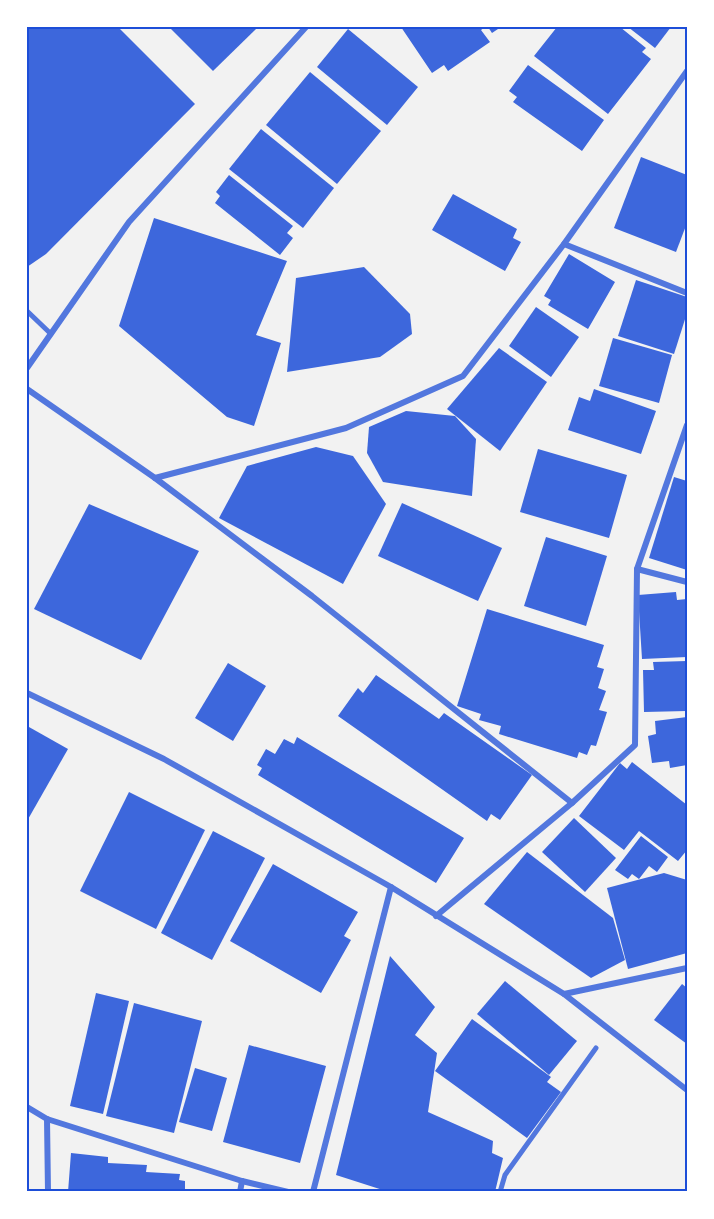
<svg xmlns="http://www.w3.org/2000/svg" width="714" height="1219" font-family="'Fira Sans',sans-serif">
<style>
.building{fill:#3d67dc}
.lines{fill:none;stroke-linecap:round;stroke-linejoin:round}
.pedestrian{stroke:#5277de;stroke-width:5}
.minor{stroke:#5277de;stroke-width:6}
.neatline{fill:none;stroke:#1d4ed8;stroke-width:2}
</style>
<rect width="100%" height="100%" fill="#f2f2f2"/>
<g class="building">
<polygon points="27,27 118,27 195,104 46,254 27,267"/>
<polygon points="169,27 258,27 213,71"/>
<polygon points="401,27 485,27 481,30 490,42 448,71 444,65 432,73"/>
<polygon points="488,27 501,27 492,33"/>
<polygon points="557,27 620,27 646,48 642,52 651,59 608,114 534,56"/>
<polygon points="628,27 671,27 655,48"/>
<polygon points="348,29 418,87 387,125 317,67"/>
<polygon points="528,65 604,120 582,151 513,102 517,97 509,91"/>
<polygon points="310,72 381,131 337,184 266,125"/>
<polygon points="261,129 334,188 303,228 229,169"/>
<polygon points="641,157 687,175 687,223 676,252 614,228"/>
<polygon points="229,175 293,226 287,233 293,238 280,255 215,203 220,196 216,192"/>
<polygon points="453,194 517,229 513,238 521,242 505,271 432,230"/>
<polygon points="154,218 287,261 256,335 281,343 254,426 227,417 119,326"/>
<polygon points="569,254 615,282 588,329 548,305 551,300 544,296"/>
<polygon points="364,267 410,314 412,334 380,357 287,372 296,278"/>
<polygon points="636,280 687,297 687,313 674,354 618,336"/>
<polygon points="536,307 579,337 551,377 509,346"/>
<polygon points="613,338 672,355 659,403 599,386"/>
<polygon points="499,348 547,382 500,451 447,409"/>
<polygon points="594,389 656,411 641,454 568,430 579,397 590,401"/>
<polygon points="406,411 455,416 476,439 472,496 383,482 367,453 369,427"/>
<polygon points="316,447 353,456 386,504 343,584 219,518 247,466"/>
<polygon points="538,449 627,475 609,538 520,512"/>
<polygon points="674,477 687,481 687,570 649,558"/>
<polygon points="402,503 502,548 478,601 378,556"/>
<polygon points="89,504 199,551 141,660 34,609"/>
<polygon points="546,537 607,556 586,626 524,606"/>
<polygon points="676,592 677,600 687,599 687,657 642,659 638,595"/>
<polygon points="487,609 604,645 597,667 604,669 598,688 606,691 599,710 607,712 596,746 591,745 587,755 579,752 577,758 499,734 501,726 479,720 481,714 457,706"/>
<polygon points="687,661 687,711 644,712 643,670 654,670 653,662"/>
<polygon points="228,663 266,686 233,741 195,718"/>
<polygon points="376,675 439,719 444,713 532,775 500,820 491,814 487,821 338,716 358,688 363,693"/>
<polygon points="687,717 687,765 670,768 669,761 652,763 648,736 656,734 655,721"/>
<polygon points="29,727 68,749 27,821 27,731"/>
<polygon points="297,737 464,838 436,883 258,775 262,768 257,765 266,749 275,754 284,739 294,744"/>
<polygon points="632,762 687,805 687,850 678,861 639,831 624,850 579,816 620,763 627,769"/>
<polygon points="129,792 205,830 156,929 80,891"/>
<polygon points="574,818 616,858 585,892 542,852"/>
<polygon points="213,831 265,858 212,960 161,933"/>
<polygon points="641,836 668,857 657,872 649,866 639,879 632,874 628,879 615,870"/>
<polygon points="527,852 613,918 625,960 591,978 484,904"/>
<polygon points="273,864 358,912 344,936 351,940 321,993 230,941"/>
<polygon points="664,873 687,880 687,953 628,969 607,888"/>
<polygon points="390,956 435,1007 415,1035 437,1053 428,1112 493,1141 492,1153 503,1158 495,1192 389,1192 336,1175"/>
<polygon points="505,981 577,1041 549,1075 477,1014"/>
<polygon points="682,984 687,988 687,1044 654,1020"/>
<polygon points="96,993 129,1001 103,1114 70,1106"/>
<polygon points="134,1003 202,1021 174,1133 106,1116"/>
<polygon points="472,1019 551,1077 547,1082 561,1092 527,1138 435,1071"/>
<polygon points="249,1045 326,1066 300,1163 223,1142"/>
<polygon points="195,1068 227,1078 212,1131 179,1122"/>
<polygon points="71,1153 108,1157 108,1163 147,1165 146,1172 180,1174 179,1180 185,1181 185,1192 68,1192"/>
</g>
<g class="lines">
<g class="pedestrian">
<polyline points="27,311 51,334"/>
<polyline points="500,1192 505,1175 596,1048"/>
</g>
<g class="minor">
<polyline points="564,244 687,293"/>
<polyline points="27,368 129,222 306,27"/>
<polyline points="27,389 155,478 312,596 572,803"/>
<polyline points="155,478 346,428 463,376 564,244 687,71"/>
<polyline points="637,569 687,582"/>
<polyline points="27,693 164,759 391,887 564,994 687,1090"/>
<polyline points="436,916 572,803 635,745 637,569 687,425"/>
<polyline points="564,994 687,968"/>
<polyline points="27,1107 47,1119 242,1181 288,1192"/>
<polyline points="47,1119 48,1192"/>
<polyline points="240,1192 242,1181"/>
<polyline points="313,1192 391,887"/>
</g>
</g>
<rect width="714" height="1219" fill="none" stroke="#ffffff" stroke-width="57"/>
<rect x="28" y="28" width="658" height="1162" class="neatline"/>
</svg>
